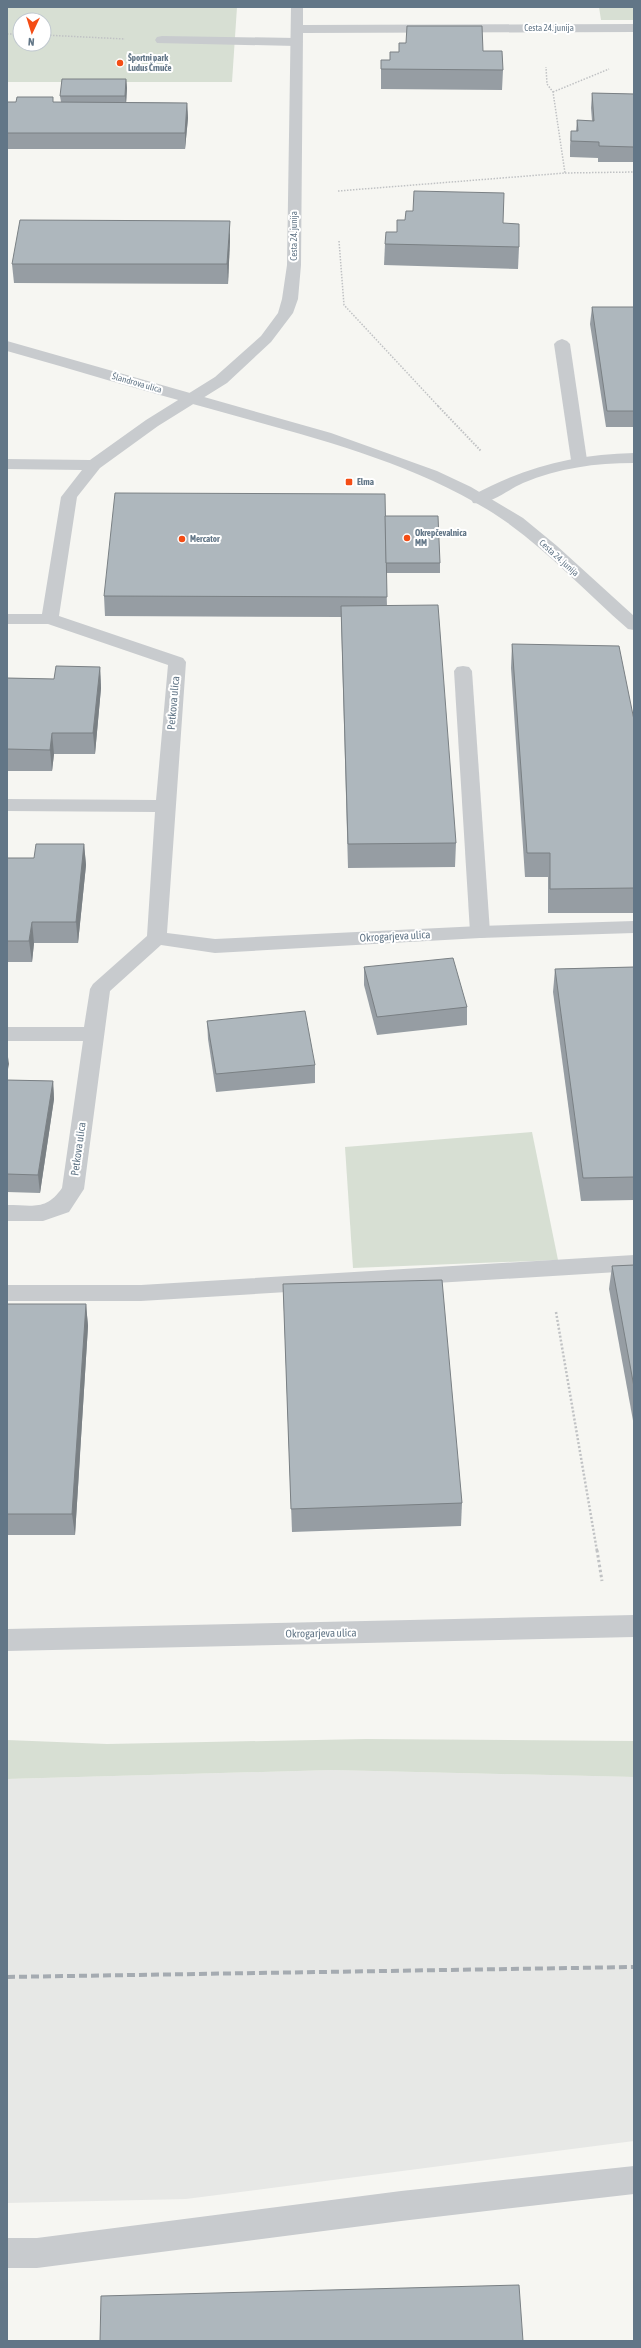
<svg xmlns="http://www.w3.org/2000/svg" width="641" height="2348" font-family="'Asap Condensed',sans-serif">
<style>
.built{fill:#e7e8e6}
.green{fill:#d7dfd3;fill-rule:evenodd}
.lines{fill:none;stroke-linecap:round;stroke-linejoin:round}
.path-far3{stroke:#c0c2c4;stroke-width:1.5;stroke-dasharray:1.5 1.5;stroke-linecap:butt}
.path-far2{stroke:#c0c2c4;stroke-width:2;stroke-dasharray:1.5 1.5;stroke-linecap:butt}
.path-far1{stroke:#c0c2c4;stroke-width:2.5;stroke-dasharray:2 2;stroke-linecap:butt}
.path{stroke:#c0c2c4;stroke-width:3;stroke-dasharray:2.5 2.5;stroke-linecap:butt}
.service{fill:#c8cbce;fill-rule:evenodd}
.minor{fill:#c8cbce;fill-rule:evenodd}
.tertiary{fill:#c8cbce;fill-rule:evenodd}
.rail{stroke:#a5abb1;stroke-width:4;stroke-dasharray:8 4;stroke-linecap:butt}
.wall{fill:#969da3}
.shaded-wall{fill:#7a8084}
.building{fill:#aeb7bd;stroke:#7a8084}
.poi-dot{fill:#f44d15;stroke:#fff;stroke-width:1.5}
.labels{text-anchor:middle;dominant-baseline:central;stroke-width:4;stroke-linejoin:round;paint-order:stroke}
.far-street-label{font-size:9px;fill:#627687;stroke:#fff}
.far-poi-label{font-size:9px;font-weight:bold;fill:#627687;stroke:#fff;text-anchor:start}
.street-label{font-size:11px;fill:#627687;stroke:#fff}
</style>
<rect width="100%" height="100%" fill="#f6f6f2"/>
<polygon class="built" points="332,1770 634,1777 634,2141 186,2199 7,2203 7,1779"/>
<g class="green">
<path d="M 7,7 L 237,7 L 232,82 L 7,82 ZM 20,20 L 44,20 L 44,44 L 20,44 Z"/>
<polygon points="599,7 634,7 634,20 601,20"/>
<polygon points="532,1132 558,1260 353,1268 345,1147"/>
<polygon points="366,1739 634,1741 634,1777 332,1770 7,1779 7,1740 107,1744"/>
</g>
<g class="lines">
<g class="path-far3">
<polyline points="7,34 20,34"/>
<polyline points="44,35 125,39"/>
<polyline points="553,92 609,69"/>
<polyline points="565,173 634,172"/>
<polyline points="338,191 565,173 553,92 547,84 546,67"/>
<polyline points="339,241 344,305 439,407"/>
</g>
<polyline class="path-far2" points="438,406 481,451"/>
<polyline class="path-far1" points="556,1312 597,1551"/>
<polyline class="path" points="597,1550 602,1581"/>
<g class="service">
<polygon points="162,36 296,38 303,42 296,46 157,43 155,40 157,37"/>
<polygon points="562,339 567,341 570,344 587,460 585,463 573,463 571,460 554,344 557,341"/>
<polygon points="463,666 469,667 472,671 490,932 487,937 480,938 473,937 470,932 454,671 457,667"/>
<polygon points="634,1255 634,1271 141,1301 7,1301 7,1285 141,1285"/>
<polygon points="634,2166 634,2194 401,2221 37,2268 7,2268 7,2238 37,2238 401,2191"/>
</g>
<g class="minor">
<path d="M 291,7 L 303,7 L 303,25 L 634,24 L 634,32 L 303,33 L 301,265 L 298,299 L 293,313 L 271,342 L 227,383 L 158,426 L 100,468 L 77,497 L 59,616 L 183,658 L 186,662 L 167,933 L 215,939 L 480,926 L 634,921 L 634,933 L 480,938 L 215,953 L 161,945 L 110,991 L 84,1189 L 69,1212 L 43,1221 L 7,1221 L 7,1205 C 33,1205 46,1211 62,1188 L 83,1041 L 7,1041 L 7,1027 L 84,1027 L 90,989 L 93,984 L 147,936 L 155,812 L 7,811 L 7,799 L 156,800 L 168,665 L 48,624 L 7,624 L 7,614 L 42,614 L 61,497 L 82,470 L 7,469 L 7,459 L 90,460 L 146,420 L 215,377 L 261,336 L 278,313 L 282,299 L 287,265 Z"/>
<path d="M 634,453 L 634,463 C 595,463 559,468 523,483 C 509,489 489,506 473,503 L 471,499 L 473,495 C 524,467 576,454 634,453 Z"/>
<polygon points="634,1615 634,1637 7,1651 7,1629"/>
</g>
<path class="tertiary" d="M 7,341 L 331,433 L 437,471 L 471,487 L 523,518 L 557,546 L 634,616 L 634,630 L 628,629 C 583,590 543,545 493,513 C 409,460 307,436 211,409 C 143,391 75,370 7,351 Z"/>
<polyline class="rail" points="7,1977 634,1967"/>
</g>
<g class="wall">
<polygon points="483,51 503,70 502,90 381,89 381,60 390,60"/>
<polygon points="126,79 127,88 126,102 187,103 188,118 185,149 7,149 7,102 61,102 60,96"/>
<polygon points="592,93 634,94 634,162 598,162 598,158 570,157 570,146 571,131 576,131 577,120 592,121 591,108"/>
<polygon points="503,223 519,247 518,269 384,265 385,244 397,232"/>
<polygon points="230,240 228,284 14,283 12,264"/>
<polygon points="592,307 634,307 634,427 606,427 590,324"/>
<polygon points="385,516 440,563 440,573 386,573 387,606 456,843 455,867 348,868 341,617 105,616 104,596"/>
<polygon points="512,644 634,720 634,913 548,913 548,877 525,877 511,668"/>
<polygon points="100,667 101,688 95,754 54,754 52,771 7,771 7,678 54,679"/>
<polygon points="84,844 86,865 78,943 34,943 32,962 7,962 7,858 34,858"/>
<polygon points="364,967 467,1007 467,1025 377,1035 364,985"/>
<polygon points="634,967 634,1200 581,1201 553,992 555,969"/>
<polygon points="207,1021 315,1065 315,1083 216,1092 208,1039"/>
<polygon points="7,1080 53,1081 54,1099 40,1193 7,1192"/>
<polygon points="634,1265 634,1426 609,1289 612,1266"/>
<polygon points="283,1284 462,1503 461,1526 292,1532"/>
<polygon points="7,1304 86,1304 88,1326 75,1535 7,1535"/>
</g>
<g class="shaded-wall">
<polygon points="126,79 127,88 126,105 125,96"/>
<polygon points="187,103 188,118 185,149 185,133"/>
<polygon points="230,221 230,240 228,284 227,264"/>
<polygon points="100,667 101,688 95,754 93,733"/>
<polygon points="52,733 54,754 52,771 50,750"/>
<polygon points="84,844 86,865 78,943 76,922"/>
<polygon points="32,922 34,943 32,962 29,941"/>
<polygon points="7,1050 9,1064 7,1074"/>
<polygon points="53,1081 54,1099 40,1193 38,1175"/>
<polygon points="86,1304 88,1326 75,1535 72,1514"/>
</g>
<g class="building">
<polygon points="407,26 482,26 483,51 502,51 503,70 381,69 381,60 390,60 390,52 399,52 399,43 406,43"/>
<polygon points="62,79 126,79 125,96 60,96"/>
<polygon points="592,93 634,94 634,147 599,146 599,142 571,141 571,131 578,131 577,120 594,121"/>
<polygon points="17,97 53,97 53,102 187,103 185,133 7,133 7,102 16,102"/>
<polygon points="414,191 504,193 503,223 519,224 519,247 385,244 386,232 397,232 397,220 405,220 406,211 413,211"/>
<polygon points="20,220 230,221 227,264 12,264"/>
<polygon points="592,307 634,307 634,411 607,411"/>
<polygon points="115,493 385,494 387,597 104,596"/>
<polygon points="385,516 438,516 440,563 386,563"/>
<polygon points="438,605 456,843 348,844 341,606"/>
<polygon points="512,644 619,646 634,720 634,888 550,889 550,853 527,853"/>
<polygon points="56,666 100,667 93,733 52,733 50,750 7,749 7,678 54,679"/>
<polygon points="36,844 84,844 76,922 32,922 29,941 7,941 7,858 34,858"/>
<polygon points="453,958 467,1007 377,1017 364,967"/>
<polygon points="634,967 634,1177 583,1178 555,969"/>
<polygon points="305,1011 315,1065 216,1074 207,1021"/>
<polygon points="7,1080 53,1081 38,1175 7,1174"/>
<polygon points="634,1265 634,1387 612,1266"/>
<polygon points="442,1280 462,1503 291,1509 283,1284"/>
<polygon points="7,1304 86,1304 72,1514 7,1514"/>
<polygon points="519,2285 523,2341 100,2341 101,2296"/>
</g>
<g class="poi-dot">
<circle cx="120" cy="63" r="4"/>
<rect x="345" y="478" width="8" height="8" rx="2"/>
<circle cx="407" cy="538" r="4"/>
<circle cx="182" cy="539" r="4"/>
</g>
<g class="labels">
<g class="far-street-label">
<text x="549" y="28">Cesta 24. junija</text>
<text transform="translate(294 236) rotate(-90)">Cesta 24. junija</text>
<text transform="translate(137 383) rotate(16)">Šlandrova ulica</text>
<text transform="translate(559 558) rotate(42)">Cesta 24. junija</text>
</g>
<g class="far-poi-label">
<text x="128" y="58">Športni park<tspan x="128" dy="10">Ludus Črnuče</tspan></text>
<text x="357" y="482">Elma</text>
<text x="415" y="533">Okrepčevalnica<tspan x="415" dy="10">MM</tspan></text>
<text x="190" y="539">Mercator</text>
</g>
<g class="street-label">
<text transform="translate(173 703) rotate(-85)">Petkova ulica</text>
<text transform="translate(395 936) rotate(-3)">Okrogarjeva ulica</text>
<text transform="translate(78 1149) rotate(-82)">Petkova ulica</text>
<text transform="translate(321 1633) rotate(-1)">Okrogarjeva ulica</text>
</g>
</g>
<rect width="641" height="2348" fill="none" stroke="#627687" stroke-width="16"/>
<g transform="translate(32 32) rotate(184)"><circle r="19" fill="#ffffff" stroke="#c0c8cf"/>
<path d="M0-3L7 15L0 10L-7 15Z" fill="#f44d15"/>
<text y="-6" font-size="11" font-weight="bold" text-anchor="middle" fill="#627687">N</text>
</g>
</svg>
